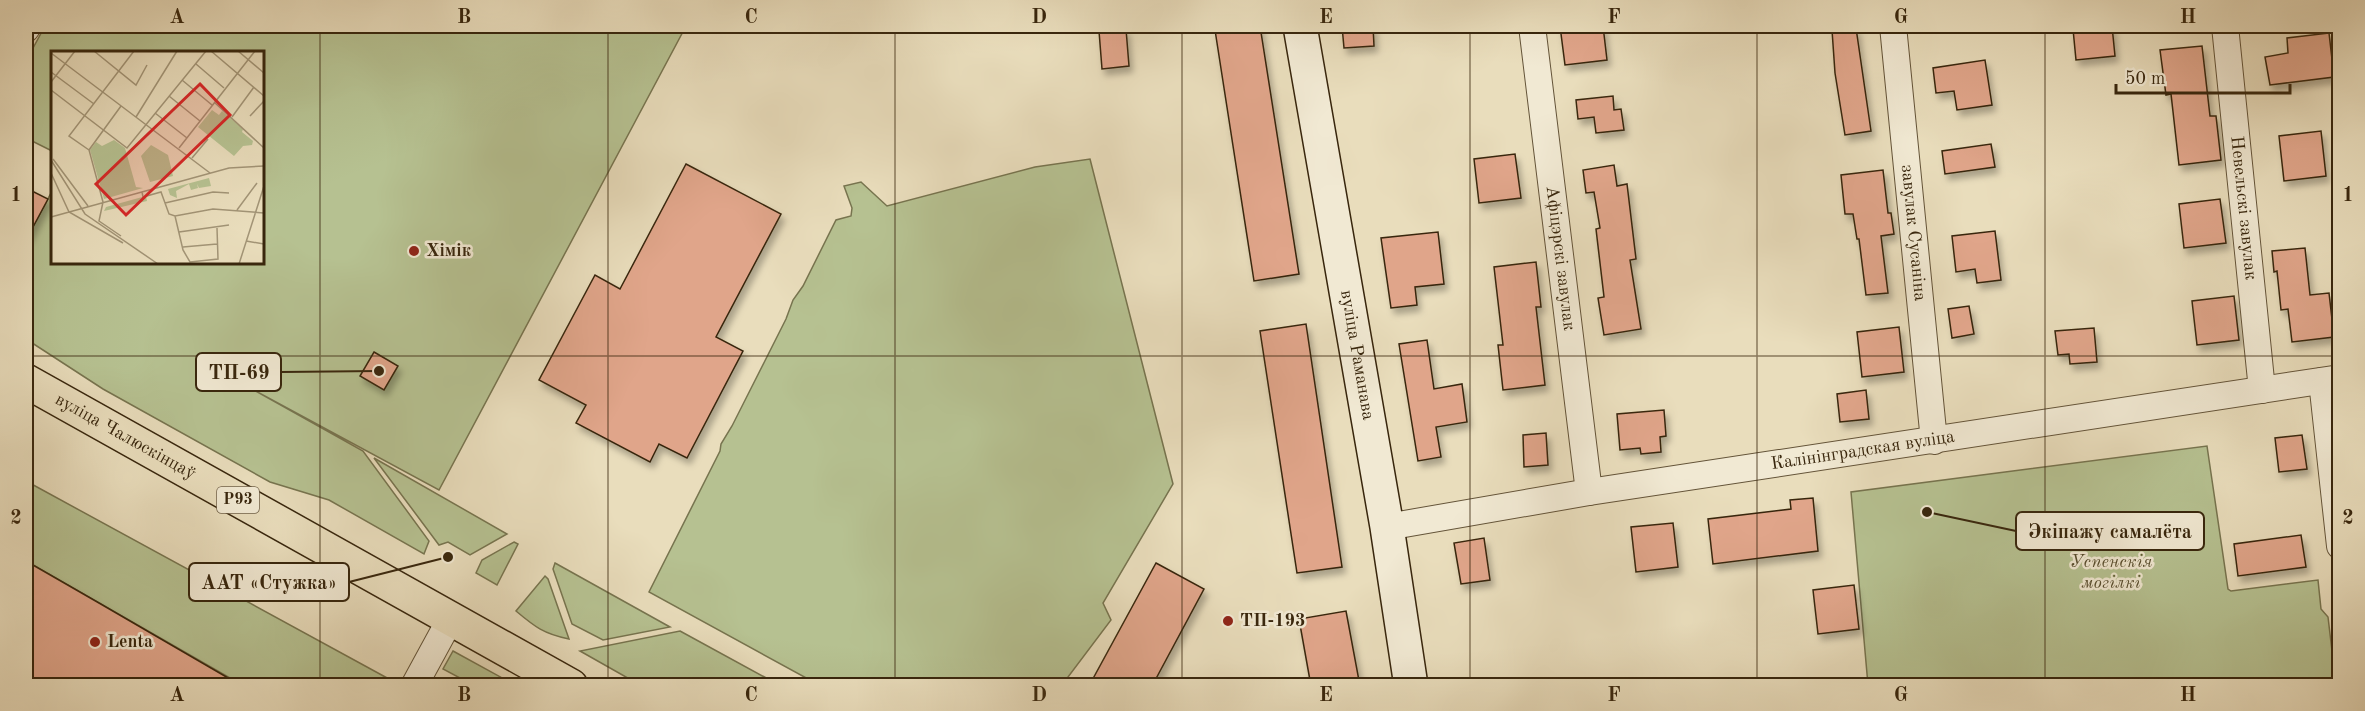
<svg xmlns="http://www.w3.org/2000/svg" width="2365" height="711" font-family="'Old Standard TT',serif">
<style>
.green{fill:#b6c191;stroke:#77744f;stroke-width:1.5}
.building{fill:#e0a58a;stroke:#38260d;stroke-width:1.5;filter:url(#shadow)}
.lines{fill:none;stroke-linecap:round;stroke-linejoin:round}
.minor-casing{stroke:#645439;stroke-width:28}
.secondary-casing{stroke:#38260d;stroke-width:36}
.primary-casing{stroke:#38260d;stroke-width:36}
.minor{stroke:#f1e9d3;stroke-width:26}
.secondary{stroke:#f1e9d3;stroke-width:33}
.primary{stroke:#e9ddbc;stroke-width:33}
.grid{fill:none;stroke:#38260d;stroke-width:1.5;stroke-opacity:0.55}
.poi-dot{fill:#8f2418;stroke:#f1e9d3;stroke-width:2}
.labels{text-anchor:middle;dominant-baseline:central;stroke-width:5;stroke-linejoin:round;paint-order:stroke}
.shield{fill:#f1e9d3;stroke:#706048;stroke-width:1.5}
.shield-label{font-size:16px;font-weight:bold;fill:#38260d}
.street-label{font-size:18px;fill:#38260d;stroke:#f1e9d3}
.poi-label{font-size:18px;font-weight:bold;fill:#38260d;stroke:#f1e9d3;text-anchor:start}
.park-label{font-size:18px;font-style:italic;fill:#584d2e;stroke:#f1e9d3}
.inset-road{fill:none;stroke:#a29476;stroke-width:1.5}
.view{fill:#d62828;fill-opacity:0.15;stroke:#d62828;stroke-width:3}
.inset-edge{fill:none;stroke:#38260d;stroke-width:3}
.leader{fill:none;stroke:#38260d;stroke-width:2}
.callout-dot{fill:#38260d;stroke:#f1e9d3;stroke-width:2}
.callout{fill:#f1e9d3;stroke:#38260d;stroke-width:2}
.callout-label{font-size:20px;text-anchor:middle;font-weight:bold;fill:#38260d}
.neatline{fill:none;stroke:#38260d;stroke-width:2}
.grid-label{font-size:20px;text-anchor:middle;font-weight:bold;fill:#38260d}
</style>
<defs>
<filter id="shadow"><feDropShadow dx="3.5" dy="6" stdDeviation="3" flood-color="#0004"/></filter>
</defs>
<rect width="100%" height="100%" fill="#e9ddbc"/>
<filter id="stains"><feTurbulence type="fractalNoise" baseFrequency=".00333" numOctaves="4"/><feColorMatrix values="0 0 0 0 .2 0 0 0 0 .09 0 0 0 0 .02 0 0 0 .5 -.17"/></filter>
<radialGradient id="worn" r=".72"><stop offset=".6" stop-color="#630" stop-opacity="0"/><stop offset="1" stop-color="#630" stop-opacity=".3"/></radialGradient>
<g class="green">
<polygon points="45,26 686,26 439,490 252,389 363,451 429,541 424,554 329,500 270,482 103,389 26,339 26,240 52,191 52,262 262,262 262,52 52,52 52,151 26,138 26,61"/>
<polygon points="1090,159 1173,484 1103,603 1111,620 1062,685 819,685 649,592 720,451 721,444 732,426 786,319 793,300 803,286 836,220 851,216 852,208 844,186 861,182 887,206 1035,167"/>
<polygon points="2207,446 2228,589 2231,591 2318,580 2321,609 2328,617 2336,685 1868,685 1851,492"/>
<polygon points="374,458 507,534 470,555 448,542 439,545"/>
<polygon points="26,481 400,685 242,685 26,561"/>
<polygon points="514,542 518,544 497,585 476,573 482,560"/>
<polygon points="555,563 670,627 603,640 572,624 553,569"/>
<path d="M 545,576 L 548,579 L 569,639 C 544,634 535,627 516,611 Z"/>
<polygon points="680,631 779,685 640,685 580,651"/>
<polygon points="453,651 515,685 473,685 443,669"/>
</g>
<g class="building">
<polygon points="1245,26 1260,26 1299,274 1254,281 1215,30"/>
<polygon points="1342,26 1373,26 1374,46 1344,48"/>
<polygon points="1560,26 1603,26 1607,60 1565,65"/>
<polygon points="2112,26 2115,56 2076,60 2073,29"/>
<polygon points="1856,28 1871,131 1845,135 1835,73 1832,30"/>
<polygon points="1126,29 1129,66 1102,69 1099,31"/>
<polygon points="2329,33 2334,77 2270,85 2265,57 2288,53 2287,38"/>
<polygon points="2202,46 2210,116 2216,116 2221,160 2179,165 2171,94 2166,95 2160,50"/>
<polygon points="1985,60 1992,105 1957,110 1954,91 1936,93 1933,68"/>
<polygon points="1613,96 1614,110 1621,109 1624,130 1596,133 1594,117 1578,119 1576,100"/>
<polygon points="2321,131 2326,176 2284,181 2279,136"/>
<polygon points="1991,144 1995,167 1945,174 1942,151"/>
<polygon points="1515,154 1521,198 1479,203 1474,159"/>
<polygon points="686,164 781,214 716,337 743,351 687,458 659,444 650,462 576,423 586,405 539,380 595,275 620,289"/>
<polygon points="1614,165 1617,186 1627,184 1636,259 1630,260 1641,329 1604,335 1598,298 1604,297 1596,229 1600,228 1594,192 1586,193 1583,170"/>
<polygon points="1883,170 1888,213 1891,213 1894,234 1881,236 1888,293 1866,295 1859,239 1857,239 1853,214 1845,214 1841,175"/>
<polygon points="26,188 48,199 26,240"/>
<polygon points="2220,199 2226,243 2184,248 2179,204"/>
<polygon points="1995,231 2001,280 1977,283 1975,269 1956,272 1952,236"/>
<polygon points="1438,232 1444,284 1415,287 1417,305 1391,308 1381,238"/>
<polygon points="2305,248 2310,295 2329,293 2334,337 2292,342 2288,309 2281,310 2277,271 2274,272 2272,251"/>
<polygon points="1536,262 1541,307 1536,307 1545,385 1503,390 1498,345 1503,345 1494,267"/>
<polygon points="2234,296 2239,340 2197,345 2192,301"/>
<polygon points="1969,306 1974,334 1952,338 1948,309"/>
<polygon points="1306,324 1342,567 1297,573 1260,331"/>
<polygon points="1899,327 1904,372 1862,377 1857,332"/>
<polygon points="2094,328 2097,362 2070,364 2069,354 2058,355 2055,331"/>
<polygon points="1427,340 1434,389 1462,384 1467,422 1436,427 1441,457 1418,461 1399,344"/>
<polygon points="374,352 398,366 384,390 360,376"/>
<polygon points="1866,390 1869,419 1840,422 1837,394"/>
<polygon points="1664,410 1666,436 1660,437 1661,452 1641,454 1640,448 1620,450 1617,414"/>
<polygon points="1546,433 1548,465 1524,467 1523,435"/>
<polygon points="2302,435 2307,469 2279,472 2275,438"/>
<polygon points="1813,498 1818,551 1713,564 1708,519 1791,509 1790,500"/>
<polygon points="1673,523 1678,567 1636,572 1631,527"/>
<polygon points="2301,535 2306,567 2238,576 2234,544"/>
<polygon points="1484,538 1490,580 1461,584 1454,543"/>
<polygon points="26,561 99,603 242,686 36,686 26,680"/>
<polygon points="1156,563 1204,589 1152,686 1089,686"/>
<polygon points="1854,585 1859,629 1818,634 1813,590"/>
<polygon points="1346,611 1360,686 1311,686 1299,619"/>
</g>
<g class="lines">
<g class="minor-casing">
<g id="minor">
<path id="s1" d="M 1532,26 L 1589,492"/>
<path id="s2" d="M 1893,26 L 1934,441"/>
<path id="s3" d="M 2225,26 L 2262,390"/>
<polyline points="26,29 28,26"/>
<polyline points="2322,381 2340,546"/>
<path id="s4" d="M 1387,527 L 1589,492 L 2340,378"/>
<polyline points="414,686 451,618"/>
</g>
</g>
<g class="secondary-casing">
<g id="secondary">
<path id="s5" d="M 1300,26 L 1387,527 L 1411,686"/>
</g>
</g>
<g class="primary-casing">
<g id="primary">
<path id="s6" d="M 26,381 L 571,686"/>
</g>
</g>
<use href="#minor" class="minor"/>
<use href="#secondary" class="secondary"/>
<use href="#primary" class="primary"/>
</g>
<path class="grid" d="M 320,26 L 320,686M 608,26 L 608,686M 895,26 L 895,686M 1182,26 L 1182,686M 1470,26 L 1470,686M 1757,26 L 1757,686M 2045,26 L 2045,686M 26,356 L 2340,356"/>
<g class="poi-dot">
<circle cx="414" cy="251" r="6"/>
<circle cx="1228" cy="621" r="6"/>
<circle cx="95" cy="642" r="6"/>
</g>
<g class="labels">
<rect class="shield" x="217" y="487" width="42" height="26" rx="4.5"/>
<g class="shield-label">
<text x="238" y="500">Р93</text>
</g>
<g class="street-label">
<text stroke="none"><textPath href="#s3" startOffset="183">Невельскі завулак</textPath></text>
<text stroke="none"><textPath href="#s2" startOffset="208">завулак Сусаніна</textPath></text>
<text stroke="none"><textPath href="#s1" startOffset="234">Афіцэрскі завулак</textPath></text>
<text stroke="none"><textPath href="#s5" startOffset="334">вуліца Раманава</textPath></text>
<text stroke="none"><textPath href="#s6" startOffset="114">вуліца Чалюскінцаў</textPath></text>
<text stroke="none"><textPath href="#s4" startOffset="482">Калінінградская вуліца</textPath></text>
</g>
<g class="poi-label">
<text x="426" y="251">Хімік</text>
<text x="1240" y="621">ТП-193</text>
<text x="107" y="642">Lenta</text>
</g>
<g class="park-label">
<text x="2111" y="562">Успенскія<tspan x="2111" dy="21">могілкі</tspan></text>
</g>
</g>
<g transform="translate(51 51)">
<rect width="213" height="213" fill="#e9ddbc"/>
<path d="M 161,59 L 168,64 L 171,60 L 192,78 L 191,81 L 202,90 L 201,94 L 192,95 L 183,105 L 147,76 ZM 63,89 L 74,97 L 85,136 L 92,137 L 53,148 L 39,99 L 45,91 L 51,95 ZM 100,94 L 117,104 L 122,125 L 99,131 L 90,105 ZM 158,127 L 160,135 L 148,137 L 146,133 L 147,137 L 140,139 L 138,133 L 125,140 L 126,147 L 119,144 L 117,138 ZM 95,145 L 96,150 L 53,160 L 55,156 Z" fill="#b6c191"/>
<path class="inset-road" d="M 43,0 L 85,34 L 96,14M 160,0 L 213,45M 187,0 L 213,22M 0,2 L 159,122M 145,13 L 173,37M 0,21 L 43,53M 131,29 L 161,54M 0,31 L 24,0M 0,39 L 76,97 L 155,0M 118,45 L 149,70M 163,51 L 213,97M 104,62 L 136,87M 199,65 L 213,50M 85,66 L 126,0M 181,66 L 203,36M 128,97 L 204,0M 38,99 L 18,85 L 83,0M 141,107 L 157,88M 2,108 L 37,155M 0,109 L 34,163 L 107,213M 0,122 L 18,161 L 72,192M 91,141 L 92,146 L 110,141 L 118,163 L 124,165 L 162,158 L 213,162M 52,151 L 38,99 L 70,55M 52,151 L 48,170 L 70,185M 114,152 L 162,141 L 178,142M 186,159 L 206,132M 124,165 L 132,199 L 139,211 L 167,208 L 166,177M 0,166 L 178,117 L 213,115M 128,181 L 178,174M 195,190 L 213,193M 132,196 L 166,193M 188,213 L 213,135"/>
<path class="view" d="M 149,33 L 179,64 L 75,164 L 45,133 Z"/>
<rect width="213" height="213" class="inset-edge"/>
</g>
<path class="leader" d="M379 371L281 372M1927 512L2016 531M448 557L349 582"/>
<g class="callout-dot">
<circle cx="379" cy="371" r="6"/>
<circle cx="1927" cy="512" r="6"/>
<circle cx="448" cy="557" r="6"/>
</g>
<g class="callout">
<rect x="196" y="353" width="85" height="38" rx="6"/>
<rect x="2016" y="512" width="188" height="38" rx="6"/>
<rect x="189" y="563" width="160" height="38" rx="6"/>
</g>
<g class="callout-label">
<text x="239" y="379">ТП-69</text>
<text x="2110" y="538">Экіпажу самалёта</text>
<text x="269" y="589">ААТ «Стужка»</text>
</g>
<rect width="2365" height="711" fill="none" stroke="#e9ddbc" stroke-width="66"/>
<path d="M2116 84v9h174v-9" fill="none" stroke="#38260d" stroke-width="3"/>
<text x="2125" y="84" font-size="18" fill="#38260d" stroke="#f1e9d3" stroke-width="4.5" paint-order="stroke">50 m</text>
<rect x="33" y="33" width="2299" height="645" class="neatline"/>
<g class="grid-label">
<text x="177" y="23">A</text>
<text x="464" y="23">B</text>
<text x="751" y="23">C</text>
<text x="1039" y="23">D</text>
<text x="1326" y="23">E</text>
<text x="1614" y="23">F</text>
<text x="1901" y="23">G</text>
<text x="2188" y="23">H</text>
<text x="16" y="201">1</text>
<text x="2348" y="201">1</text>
<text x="16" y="524">2</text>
<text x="2348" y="524">2</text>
<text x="177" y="701">A</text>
<text x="464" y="701">B</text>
<text x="751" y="701">C</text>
<text x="1039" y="701">D</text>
<text x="1326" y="701">E</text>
<text x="1614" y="701">F</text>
<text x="1901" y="701">G</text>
<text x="2188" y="701">H</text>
</g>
<rect width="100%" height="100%" filter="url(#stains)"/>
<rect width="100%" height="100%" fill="url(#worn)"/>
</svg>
